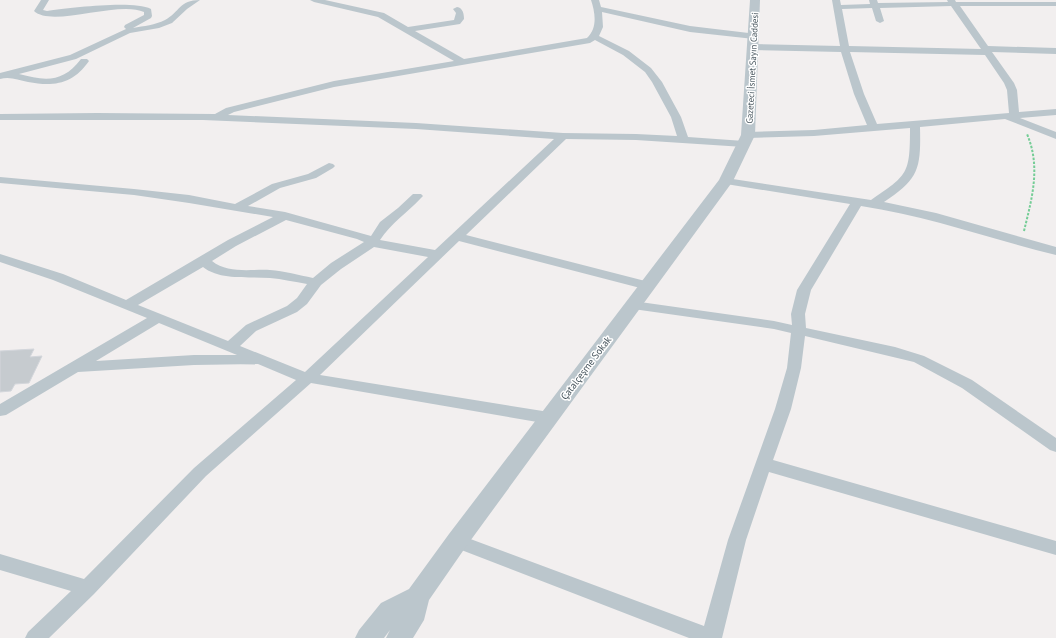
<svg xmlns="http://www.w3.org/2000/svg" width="1056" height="638" font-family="'PT Sans',sans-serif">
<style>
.building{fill:#c6cbcf;stroke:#d3d6db}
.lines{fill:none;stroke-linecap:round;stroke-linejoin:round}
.path{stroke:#75cd96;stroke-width:2;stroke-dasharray:2.5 1.5;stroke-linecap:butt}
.minor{fill:#bbc6cc;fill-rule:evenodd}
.tertiary{fill:#bbc6cc;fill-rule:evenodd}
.labels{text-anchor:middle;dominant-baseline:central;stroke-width:3;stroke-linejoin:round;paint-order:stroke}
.far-street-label{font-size:9px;fill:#47555d;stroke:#fff}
.street-label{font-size:10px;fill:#47555d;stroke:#fff}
</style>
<rect width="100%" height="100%" fill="#f2efef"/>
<polygon class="building" points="34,349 30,357 42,356 29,383 15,384 11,391 0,392 0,351"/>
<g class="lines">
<path class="path" d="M 1024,231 C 1032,198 1041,167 1027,134"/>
<g class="minor">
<path d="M 41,0 L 49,0 L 43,10 L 47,11 C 71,8 132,0 151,9 L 152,16 L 151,18 L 133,28 C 144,26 155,25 165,20 C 180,12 179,0 200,0 L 187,9 L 172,23 L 159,28 L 130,33 L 76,59 L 19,74 C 45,81 63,83 81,59 L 87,59 L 89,61 C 73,84 54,87 28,82 C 18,80 10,76 0,79 L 0,73 L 70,55 L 126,29 L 124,27 L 125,25 L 144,15 L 144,12 C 119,0 52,28 34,11 Z"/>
<path d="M 310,0 L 325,0 L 384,13 L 408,27 L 454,20 L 456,13 L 453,9 L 457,7 C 463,8 464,14 464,19 L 460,24 L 415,31 L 464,59 L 587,38 C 598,28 595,12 591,0 L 599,0 L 601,7 L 690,26 L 757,34 L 758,36 L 757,38 L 754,39 L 690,32 L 602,12 L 603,27 L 599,36 L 629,51 L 651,68 L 662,82 L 681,117 L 688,137 L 744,141 L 749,144 L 744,147 L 636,140 L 566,139 L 466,235 L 653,283 L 655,286 L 653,289 L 648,290 L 459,241 L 320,375 L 549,412 L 555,414 L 557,418 L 555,422 L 549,424 L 311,383 L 206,476 L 94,594 L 49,638 L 25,638 L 28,632 L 71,591 L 0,570 L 0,554 L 84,579 L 194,468 L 296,380 L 258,364 L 194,365 L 78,372 L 6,415 L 0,416 L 0,404 L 147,318 L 53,280 L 0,262 L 0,254 L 63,274 L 126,300 L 228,240 L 273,217 L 189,203 L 134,195 L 0,183 L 0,177 L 134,189 L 189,195 L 235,204 L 272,184 L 308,174 L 329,163 L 333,164 L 335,166 L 333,168 L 316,178 L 280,188 L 248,206 L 285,212 L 371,236 L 380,222 L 398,208 L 413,194 L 421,194 L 423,196 L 421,198 C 407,213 391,223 380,240 L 435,250 L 554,139 L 416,129 L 203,120 L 0,120 L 0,114 L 97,113 L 215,114 L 226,108 L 334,81 L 454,61 L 378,17 L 314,2 ZM 595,40 L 623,55 L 645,72 L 652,82 L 671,117 L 677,136 L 636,134 L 563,133 L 416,123 L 228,115 L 234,112 L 334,87 L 590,43 ZM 286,220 L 357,239 L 364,242 L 331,263 L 313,278 C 299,275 284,271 270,270 C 251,269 228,274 212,261 L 236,246 ZM 374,247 L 428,257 L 305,372 L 240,346 L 256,331 L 297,312 L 307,304 L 321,285 L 341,269 ZM 203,267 C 221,281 248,276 270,278 C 282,279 295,282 307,284 L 297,298 L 287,306 L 246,325 L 228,341 L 138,305 ZM 159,323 L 237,355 L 194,355 L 96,361 Z"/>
<path d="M 832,0 L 840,0 L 841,5 L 870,4 L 869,0 L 877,0 L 878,3 L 948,2 L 947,0 L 955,0 L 956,2 L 1056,2 L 1056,6 L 960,6 L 988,46 L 1056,48 L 1056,54 L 992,52 L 1014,83 L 1017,90 L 1019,112 L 1056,109 L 1056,115 L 1020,118 L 1056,132 L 1056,139 L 1005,119 L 920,127 C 921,169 919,179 884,202 L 936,213 L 1056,247 L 1056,255 C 991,239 928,216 861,206 L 811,290 L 805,314 L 806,328 L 895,347 L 924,356 L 972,380 L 1056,438 L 1056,452 L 1050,450 L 962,388 L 914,362 L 805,336 L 801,368 L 791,409 L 773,460 L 1056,541 L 1056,555 L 769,472 L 746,540 L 722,638 L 689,638 L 451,546 L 448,541 L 451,536 L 457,534 L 704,626 L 728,540 L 775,409 L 787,368 L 791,333 L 774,329 L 633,309 L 628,308 L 626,305 L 628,302 L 633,301 L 774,321 L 792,325 L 791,314 L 797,290 L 850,204 L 726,184 L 722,183 L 720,181 L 722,179 L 726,178 L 871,200 C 908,175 910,174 910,128 L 814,136 L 748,138 L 743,135 L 748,132 L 814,130 L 867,125 L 854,94 L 841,52 L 753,50 L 749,47 L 753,44 L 840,46 ZM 951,6 L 981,49 L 849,46 L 842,9 L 872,8 L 876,21 L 880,23 L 884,21 L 880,8 ZM 850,52 L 985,55 L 1004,83 L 1007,90 L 1009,113 L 877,124 L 864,94 Z"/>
</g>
<polygon class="tertiary" points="750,0 760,0 755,135 733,181 465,548 429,600 424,620 413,638 386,638 390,630 384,638 355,638 359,630 381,603 409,589 449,534 719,180 741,135"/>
</g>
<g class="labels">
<g class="far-street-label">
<text transform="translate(752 68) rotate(-87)">Gazeteci İsmet Sayın Caddesi</text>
</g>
<g class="street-label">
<text transform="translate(586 368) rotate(-53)">Çatalçeşme Sokak</text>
</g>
</g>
</svg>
